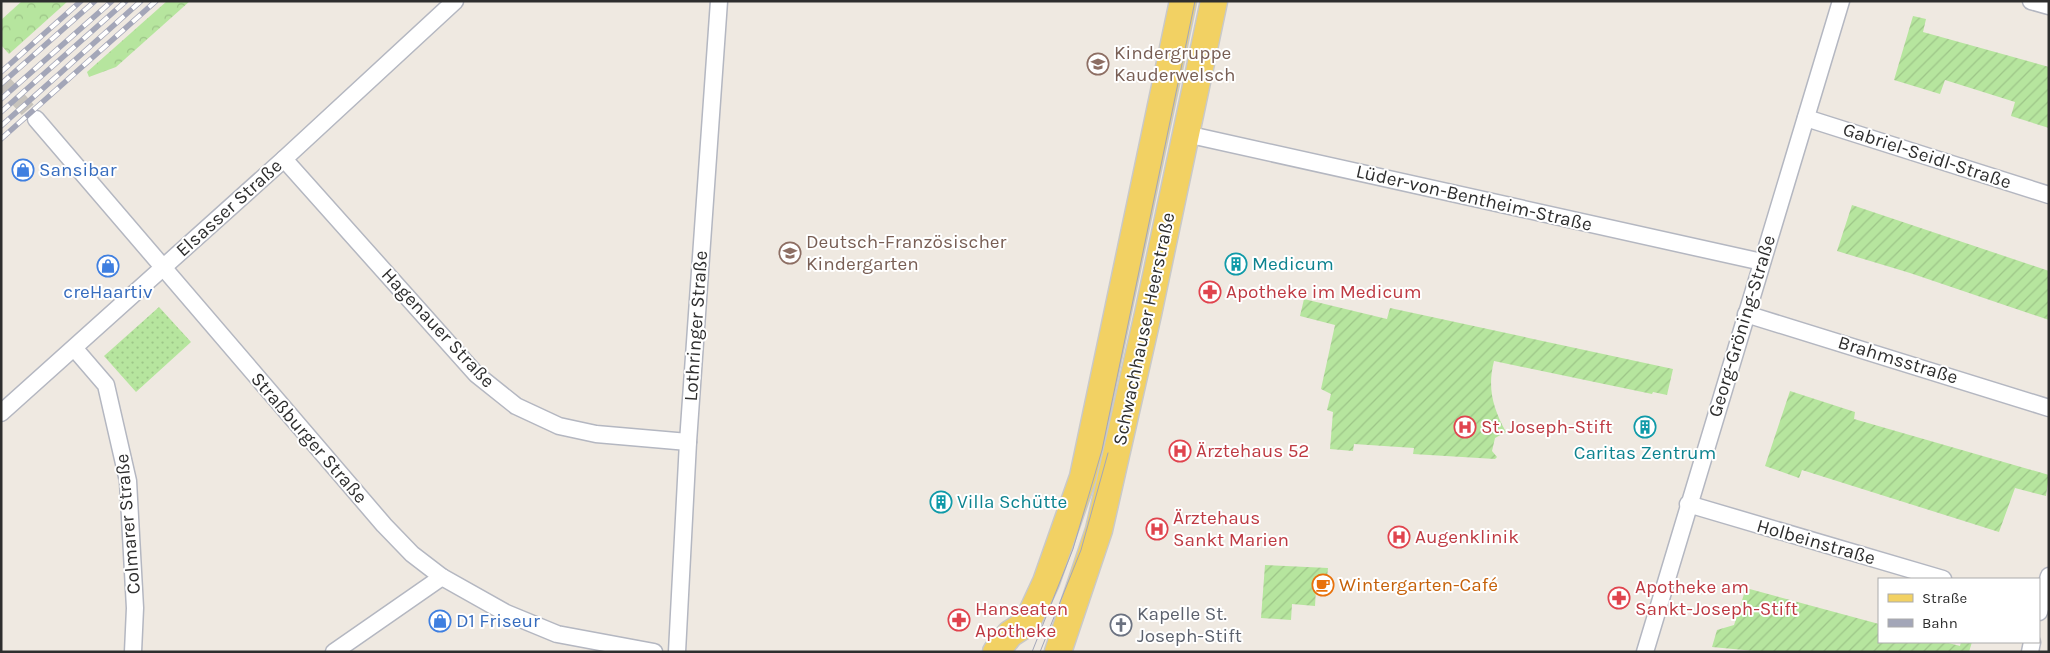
<svg xmlns="http://www.w3.org/2000/svg" width="2050" height="653" font-family="Karla,sans-serif">
<style>
.grass{fill:url(#grass-dots)}
.forest{fill:url(#forest-crowns)}
.garden{fill:url(#garden-furrows)}
.lines{fill:none;stroke-linecap:round;stroke-linejoin:round}
.minor-tunnel{stroke:#c8c4bd;stroke-width:16;stroke-dasharray:16 8;stroke-linecap:butt}
.minor-casing{stroke:#b4b7c1;stroke-width:19}
.primary-casing{stroke:#c9c9c9;stroke-width:29}
.minor{stroke:#fff;stroke-width:16}
.primary{stroke:#f2d163;stroke-width:26}
.tram{stroke:#a3a6b8;stroke-width:1}
.rail-casing{stroke:#a3a6b8;stroke-width:5.5}
.rail{stroke:#fff;stroke-width:4;stroke-dasharray:11;stroke-linecap:butt}
.labels{text-anchor:middle;dominant-baseline:central;stroke-width:4;stroke-linejoin:round;paint-order:stroke}
.education-label{font-size:19px;fill:#785e54;stroke:#fff;text-anchor:start}
.street-label{font-size:19px;fill:#2e2e2e;stroke:#fff}
.shop-label{font-size:19px;fill:#366cbe;stroke:#fff;text-anchor:start}
.culture-label{font-size:19px;fill:#0d838f;stroke:#fff;text-anchor:start}
.health-label{font-size:19px;fill:#be3a42;stroke:#fff;text-anchor:start}
.food-label{font-size:19px;fill:#c56008;stroke:#fff;text-anchor:start}
.worship-label{font-size:19px;fill:#5b616d;stroke:#fff;text-anchor:start}
</style>
<defs>
<pattern id="grass-dots" width="8" height="8" patternUnits="userSpaceOnUse" patternTransform="scale(1.25)"><rect width="8" height="8" fill="#b6e59e"/><path d="M2 2h.1M6 6h.1" fill="none" stroke="#9dc588" stroke-width="1.8" stroke-linecap="round"/></pattern>
<pattern id="forest-crowns" width="20" height="18" patternUnits="userSpaceOnUse" patternTransform="scale(1.25)"><rect width="20" height="18" fill="#b6e59e"/><path d="M2 6a3 3 0 1 1 6 0M12 15a3 3 0 1 1 6 0" fill="none" stroke="#9dc588"/></pattern>
<pattern id="garden-furrows" width="10" height="10" patternUnits="userSpaceOnUse" patternTransform="scale(1.25)"><rect width="10" height="10" fill="#b6e59e"/><path d="M-1 1l2-2M0 10L10 0M9 11l2-2" fill="none" stroke="#9dc588"/></pattern>
</defs>
<rect width="100%" height="100%" fill="#efe9e1"/>
<polygon class="grass" points="159,307 191,342 136,392 104,356"/>
<g class="forest">
<polygon points="22,1 68,1 9,54 1,45 1,20"/>
<polygon points="167,1 190,1 116,67 89,77 87,72"/>
</g>
<g class="garden">
<polygon points="1913,16 1926,19 1923,32 2049,67 2049,128 2011,116 2015,102 1945,80 1940,94 1894,80"/>
<polygon points="1852,205 2049,271 2049,320 1910,273 1837,251"/>
<path d="M 1304,299 L 1387,319 L 1390,308 L 1673,369 L 1667,395 L 1653,392 L 1652,394 L 1494,361 C 1487,388 1493,408 1506,432 L 1495,438 L 1492,451 L 1497,457 L 1495,459 L 1413,454 L 1414,448 L 1354,444 L 1353,451 L 1330,449 L 1333,412 L 1327,410 L 1331,394 L 1321,389 L 1335,325 L 1300,316 Z"/>
<polygon points="1790,391 1855,412 1854,419 2049,475 2046,496 2015,488 1999,532 1802,470 1799,478 1765,466"/>
<polygon points="1265,565 1328,568 1327,578 1314,577 1313,589 1316,589 1315,606 1292,604 1291,620 1261,618"/>
<polygon points="1746,588 1879,624 1879,642 1945,642 1960,646 1961,642 1972,642 1969,652 1765,652 1712,647 1717,630 1734,625"/>
</g>
<g class="lines">
<polyline class="minor-tunnel" points="1,80 36,119"/>
<g class="minor-casing">
<g id="minor">
<polyline points="2031,1 2049,6"/>
<polyline points="1806,118 2049,195"/>
<polyline points="36,119 384,525 412,554 442,577 506,613 557,634 654,652"/>
<polyline points="1186,134 1762,262"/>
<polyline points="284,159 476,374 516,406 559,426 596,434 688,442"/>
<polyline points="1746,314 2049,408"/>
<polyline points="75,349 106,385 128,481 135,608 133,652"/>
<polyline points="1,413 284,159 455,1"/>
<polyline points="1688,504 1943,579"/>
<polyline points="2039,612 2049,576"/>
<polyline points="334,652 442,577"/>
<polyline points="677,652 688,442 719,1"/>
<polyline points="1645,652 1841,1"/>
<polyline points="2030,652 2032,642"/>
</g>
</g>
<g class="primary-casing">
<g id="primary">
<polyline points="996,652 1010,634 1027,623 1046,582 1083,477 1183,1"/>
<polyline points="1058,652 1099,530 1148,314 1214,1"/>
</g>
</g>
<use href="#minor" class="minor"/>
<use href="#primary" class="primary"/>
<g class="tram">
<polyline points="1032,652 1073,549 1102,450 1195,1"/>
<polyline points="1040,652 1081,550 1108,453"/>
</g>
<g class="rail-casing">
<g id="rail">
<polyline points="1,72 81,1"/>
<polyline points="1,84 95,1"/>
<polyline points="1,99 112,1"/>
<polyline points="1,112 126,1"/>
<polyline points="1,126 141,1"/>
<polyline points="1,139 156,1"/>
</g>
</g>
<use href="#rail" class="rail"/>
</g>
<defs>
<g id="school-ring" transform="scale(1.125)"><circle r="9.5" fill="#fff" stroke="#8d6e63" stroke-width="1.5"/><path d="M0-5L7-2L0 1L-7-2ZM-4 1L0 2.5L4 1V4Q0 6-4 4Z" fill="#8d6e63"/></g>
<g id="shop-ring" transform="scale(1.125)"><circle r="9.5" fill="#fff" stroke="#3f7fe0" stroke-width="1.5"/><path d="M-5-2.5h2.3a2.7 3.5 0 0 1 5.4 0H5L5.5 6h-11ZM-1.5-2.5h3a1.5 2.3 0 0 0-3 0Z" fill="#3f7fe0"/></g>
<g id="building-ring" transform="scale(1.125)"><circle r="9.5" fill="#fff" stroke="#0f9aa8" stroke-width="1.5"/><path d="M-4-6H4V6H1V3H-1V6H-4ZM-2.5-4.3h1.7v1.8h-1.7ZM.8-4.3h1.7v1.8H.8ZM-2.5-1h1.7V.8h-1.7ZM.8-1h1.7V.8H.8Z" fill="#0f9aa8"/></g>
<g id="pharmacy-ring" transform="scale(1.125)"><circle r="9.5" fill="#fff" stroke="#e0444e" stroke-width="1.5"/><path d="M-2-6h4v4h4v4h-4v4h-4v-4h-4v-4h4Z" fill="#e0444e"/></g>
<g id="hospital-ring" transform="scale(1.125)"><circle r="9.5" fill="#fff" stroke="#e0444e" stroke-width="1.5"/><path d="M-5-5h3v3.5h4V-5h3V5h-3V1.5h-4V5h-3Z" fill="#e0444e"/></g>
<g id="cafe-ring" transform="scale(1.125)"><circle r="9.5" fill="#fff" stroke="#e8710a" stroke-width="1.5"/><path d="M-5.5-4.5H6V0H3Q3 3.5 0 3.5H-2.5Q-5.5 3.5-5.5 0ZM3-3.2v2h1.7v-2ZM-6 4.5H4V6H-6Z" fill="#e8710a"/></g>
<g id="church-ring" transform="scale(1.125)"><circle r="9.5" fill="#fff" stroke="#6b7280" stroke-width="1.5"/><path d="M-1.2-6h2.4v3.5h3.3v2.4h-3.3V6h-2.4V-.1h-3.3v-2.4h3.3Z" fill="#6b7280"/></g>
</defs>
<g fill-rule="evenodd">
<use href="#school-ring" x="1098" y="64"/>
<use href="#shop-ring" x="23" y="170"/>
<use href="#school-ring" x="790" y="253"/>
<use href="#building-ring" x="1236" y="264"/>
<use href="#shop-ring" x="108" y="266"/>
<use href="#pharmacy-ring" x="1210" y="292"/>
<use href="#hospital-ring" x="1465" y="427"/>
<use href="#building-ring" x="1645" y="427"/>
<use href="#hospital-ring" x="1180" y="451"/>
<use href="#building-ring" x="941" y="502"/>
<use href="#hospital-ring" x="1157" y="529"/>
<use href="#hospital-ring" x="1399" y="537"/>
<use href="#cafe-ring" x="1323" y="585"/>
<use href="#pharmacy-ring" x="1619" y="598"/>
<use href="#pharmacy-ring" x="959" y="620"/>
<use href="#shop-ring" x="440" y="621"/>
<use href="#church-ring" x="1121" y="625"/>
</g>
<g class="labels">
<g class="education-label">
<text x="1114" y="53">Kindergruppe<tspan x="1114" dy="22">Kauderwelsch</tspan></text>
<text x="806" y="242">Deutsch-Französischer<tspan x="806" dy="22">Kindergarten</tspan></text>
</g>
<g class="street-label">
<text transform="translate(1927 156) rotate(18)">Gabriel-Seidl-Straße</text>
<text transform="translate(1474 198) rotate(13)">Lüder-von-Bentheim-Straße</text>
<text transform="translate(229 208) rotate(-42)">Elsasser Straße</text>
<text transform="translate(696 326) rotate(-86)">Lothringer Straße</text>
<text transform="translate(1742 326) rotate(-73)">Georg-Gröning-Straße</text>
<text transform="translate(438 328) rotate(47)">Hagenauer Straße</text>
<text transform="translate(1144 329) rotate(-78)">Schwachhauser Heerstraße</text>
<text transform="translate(1898 360) rotate(17)">Brahmsstraße</text>
<text transform="translate(309 438) rotate(49)">Straßburger Straße</text>
<text transform="translate(128 524) rotate(-95)">Colmarer Straße</text>
<text transform="translate(1816 542) rotate(16)">Holbeinstraße</text>
</g>
<g class="shop-label">
<text x="39" y="170">Sansibar</text>
<text x="108" y="292" text-anchor="middle">creHaartiv</text>
<text x="456" y="621">D1 Friseur</text>
</g>
<g class="culture-label">
<text x="1252" y="264">Medicum</text>
<text x="1645" y="453" text-anchor="middle">Caritas Zentrum</text>
<text x="957" y="502">Villa Schütte</text>
</g>
<g class="health-label">
<text x="1226" y="292">Apotheke im Medicum</text>
<text x="1481" y="427">St. Joseph-Stift</text>
<text x="1196" y="451">Ärztehaus 52</text>
<text x="1173" y="518">Ärztehaus<tspan x="1173" dy="22">Sankt Marien</tspan></text>
<text x="1415" y="537">Augenklinik</text>
<text x="1635" y="587">Apotheke am<tspan x="1635" dy="22">Sankt-Joseph-Stift</tspan></text>
<text x="975" y="609">Hanseaten<tspan x="975" dy="22">Apotheke</tspan></text>
</g>
<g class="food-label">
<text x="1339" y="585">Wintergarten-Café</text>
</g>
<g class="worship-label">
<text x="1137" y="614">Kapelle St.<tspan x="1137" dy="22">Joseph-Stift</tspan></text>
</g>
</g>
<rect width="2050" height="653" fill="none" stroke="#2e2e2e" stroke-width="5"/>
<rect x="1878" y="578" width="162" height="65" fill="#ffffff" stroke="#ababab"/>
<rect x="1888" y="594" width="25" height="8" fill="#f2d163" stroke="#ababab"/>
<text x="1922" y="603" font-size="15" fill="#2e2e2e">Straße</text>
<rect x="1888" y="619" width="25" height="8" fill="#a3a6b8" stroke="#ababab"/>
<text x="1922" y="628" font-size="15" fill="#2e2e2e">Bahn</text>
</svg>
